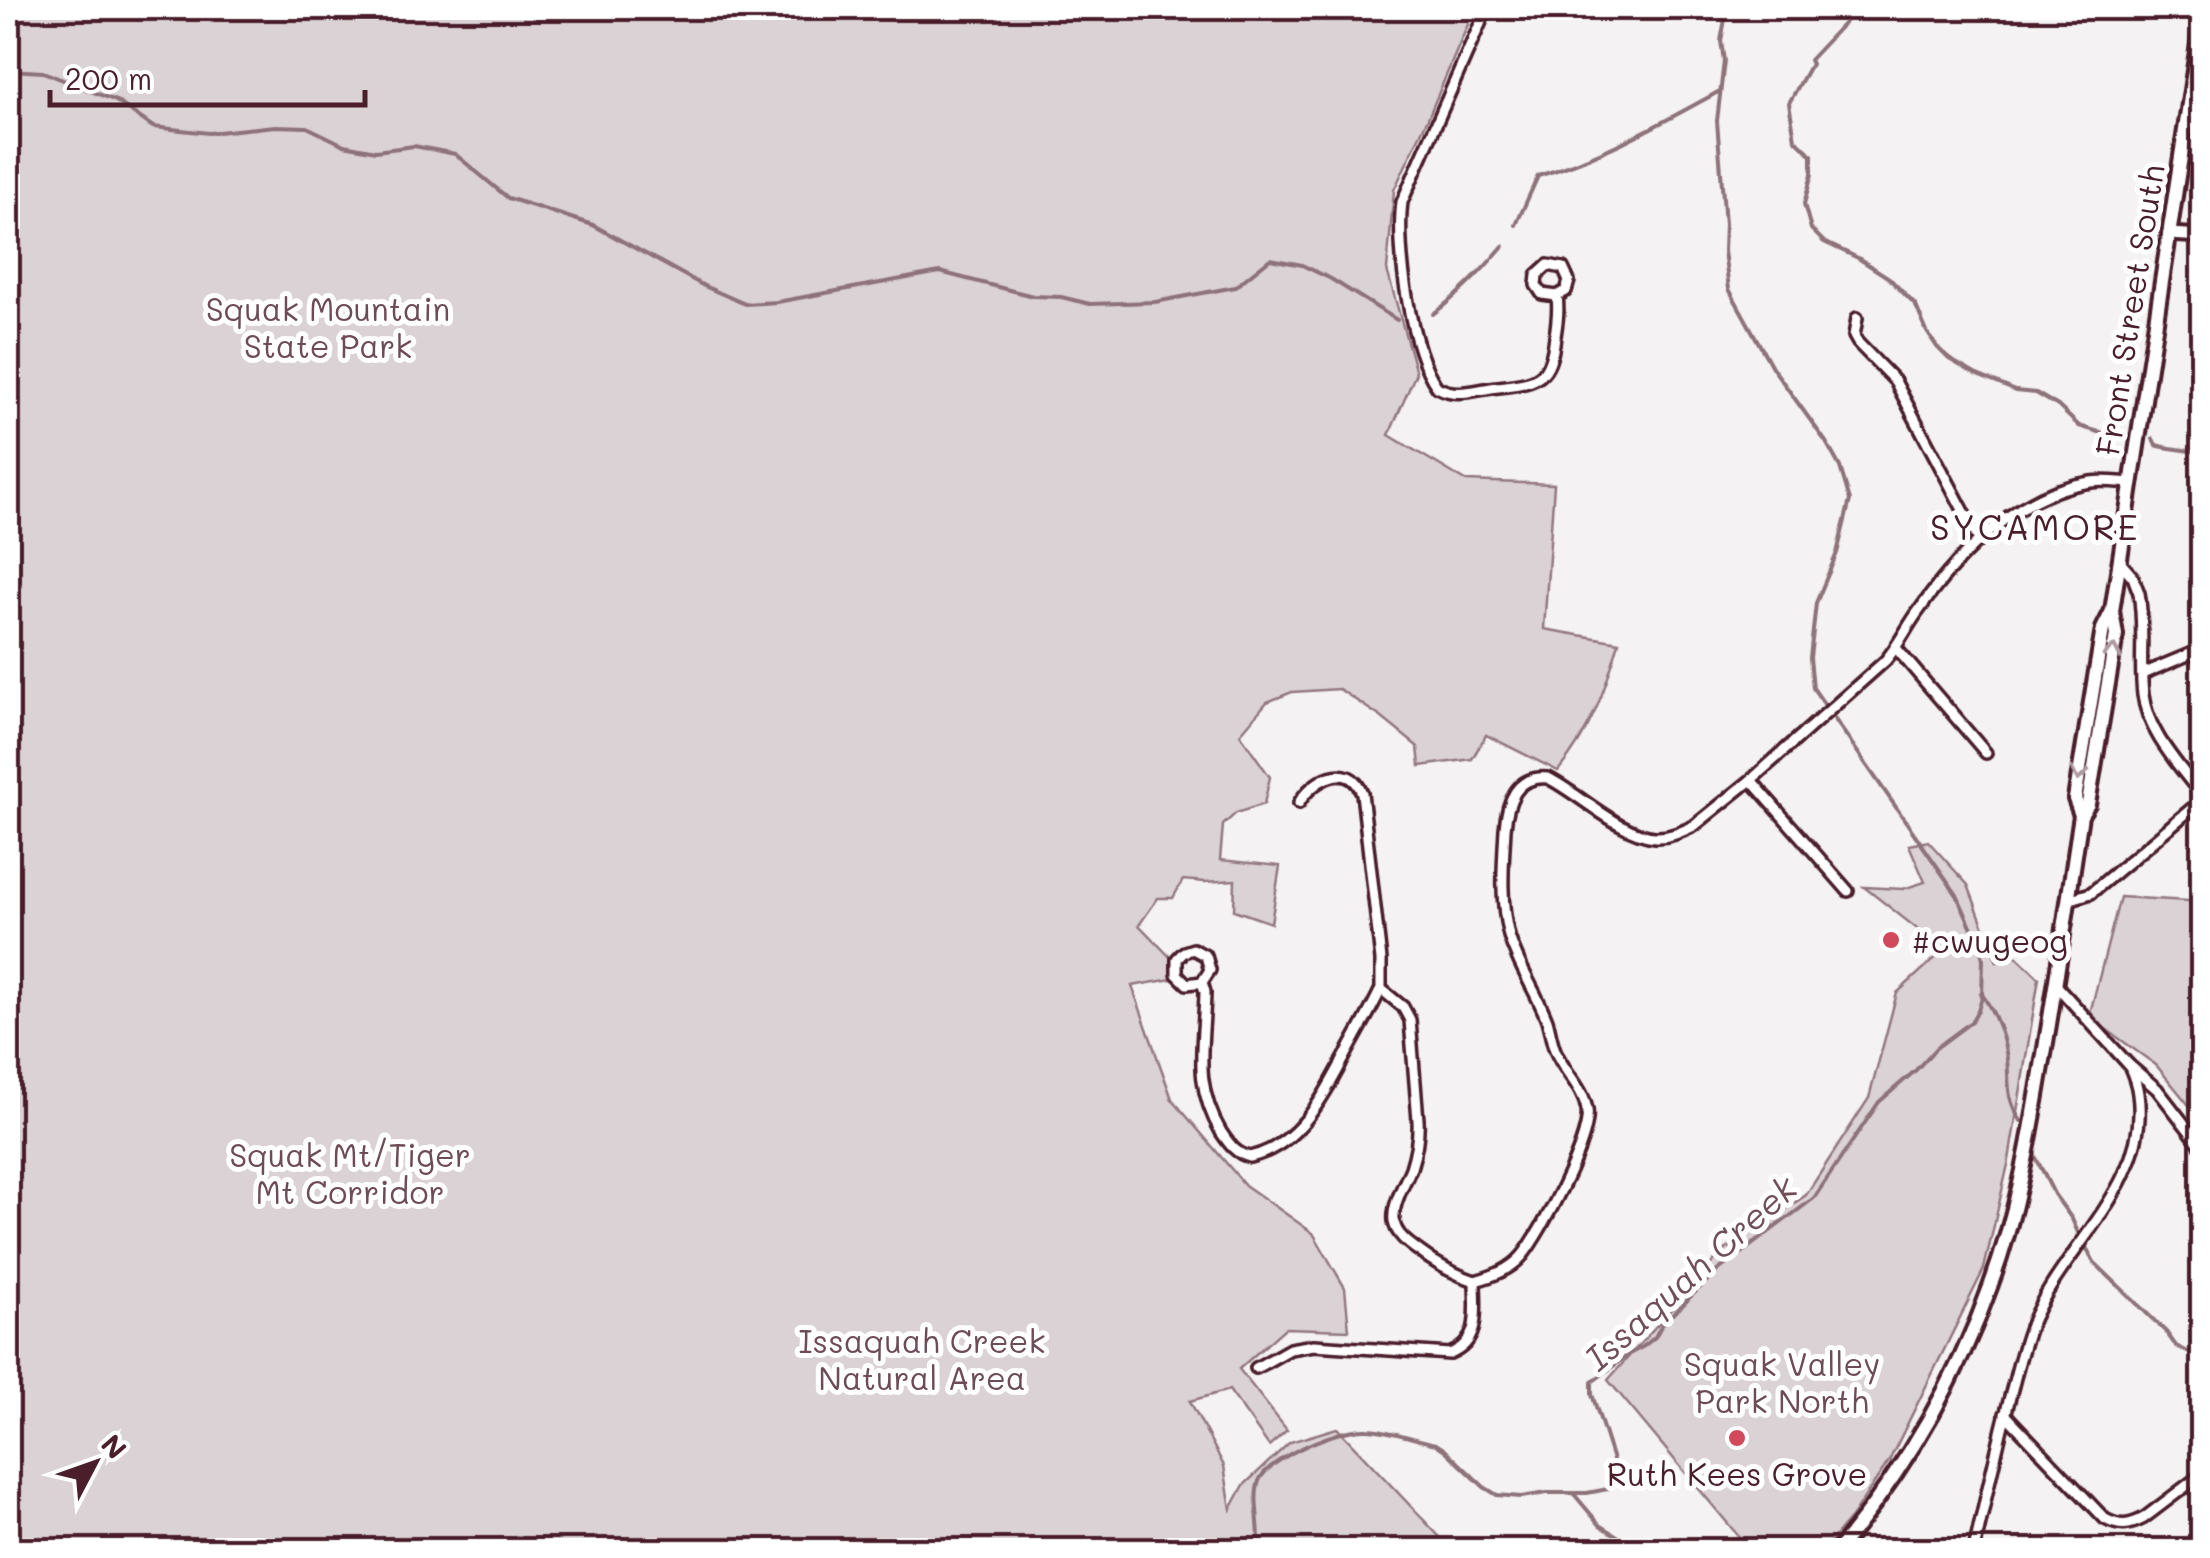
<svg xmlns="http://www.w3.org/2000/svg" width="2210" height="1558" font-family="Mali,sans-serif">
<style>
.green{fill:#dbd2d5;stroke:#927880;stroke-width:2.5}
.lines{fill:none;stroke-linecap:round;stroke-linejoin:round}
.stream{stroke:#8d727a;stroke-width:4}
.minor-casing{stroke:#4a1f2b;stroke-width:16}
.tertiary-casing{stroke:#4a1f2b;stroke-width:19}
.secondary-casing{stroke:#4a1f2b;stroke-width:20}
.minor{stroke:#fff;stroke-width:9}
.tertiary{stroke:#fff;stroke-width:11}
.secondary{stroke:#fff;stroke-width:12}
.oneway{stroke:#ae9aa0}
.poi-dot{fill:#d1495b;stroke:#fff;stroke-width:4}
.labels{text-anchor:middle;dominant-baseline:central;stroke-width:10;stroke-linejoin:round;paint-order:stroke}
.park-label{font-size:32px;fill:#6e4c56;stroke:#fff}
.street-label{font-size:32px;fill:#4a1f2b;stroke:#fff}
.poi-label{font-size:32px;fill:#4a1f2b;stroke:#fff;text-anchor:start}
.neighbourhood-label{font-size:35px;letter-spacing:2.5px;fill:#4a1f2b;stroke:#fff}
.water-label{font-size:35px;font-style:italic;fill:#714f59;stroke:#fff}
</style>
<rect width="100%" height="100%" fill="#f4f2f2"/>
<filter id="ink" filterUnits="userSpaceOnUse"><feTurbulence type="fractalNoise" baseFrequency=".01" numOctaves="2"/><feDisplacementMap in="SourceGraphic" scale="20" xChannelSelector="R" yChannelSelector="G"/><feConvolveMatrix kernelMatrix="1 2 1 2 8 2 1 2 1" color-interpolation-filters="sRGB"/></filter>
<g filter="url(#ink)">
<g class="green">
<path d="M 8,8 L 1475,8 L 1428,118 L 1394,190 L 1387,270 L 1416,373 L 1389,435 L 1466,481 L 1554,484 L 1544,629 L 1619,642 C 1604,693 1592,729 1558,771 L 1486,735 L 1472,759 L 1420,766 L 1418,747 L 1381,717 L 1339,689 L 1292,692 L 1267,702 L 1240,734 L 1270,777 L 1264,804 L 1236,813 L 1223,825 L 1220,860 L 1280,866 L 1271,923 L 1234,910 L 1235,880 L 1205,882 L 1183,880 L 1173,898 L 1158,898 L 1139,925 L 1172,959 L 1172,979 L 1132,986 L 1172,1099 L 1245,1185 L 1313,1233 L 1345,1288 L 1349,1330 L 1285,1328 L 1239,1369 L 1287,1430 L 1269,1446 L 1229,1390 L 1190,1401 L 1224,1466 L 1231,1509 L 1244,1485 L 1290,1442 L 1337,1428 L 1452,1550 L 8,1550 Z"/>
<polygon points="1928,841 1968,885 1997,962 2016,956 2039,978 2009,1160 1984,1269 1889,1461 1852,1516 1823,1550 1750,1550 1608,1380 1721,1253 1806,1195 1869,1098 1897,993 1944,950 1864,887 1903,889 1925,882 1909,845"/>
<polygon points="2120,897 2188,901 2202,909 2202,1121 2156,1065 2089,1017"/>
</g>
<g class="lines">
<g class="stream">
<polyline points="1858,8 1809,60 1811,64 1789,103 1795,139 1812,155 1812,174 1804,204 1811,229 1824,242 1858,258 1889,278 1916,306 1927,332 1937,347 1949,359 1975,374 2016,391 2036,393 2058,406 2079,426 2119,438"/>
<polyline points="8,70 43,72 116,101 153,127 209,133 275,126 307,127 344,145 376,151 414,146 455,154 508,198 593,225 704,286 745,304 777,302 940,272 1033,296 1061,297 1090,304 1155,302 1235,287 1270,259 1302,265 1331,279 1397,320"/>
<path d="M 1516,225 L 1538,176 C 1602,157 1661,123 1720,91"/>
<path d="M 1433,314 C 1460,294 1482,271 1503,246"/>
<path d="M 2153,439 L 2156,445 C 2169,449 2182,449 2196,452 L 2202,461"/>
<path d="M 1981,993 C 1993,1010 2002,1031 2006,1052 C 2011,1080 2003,1094 2021,1121"/>
<polyline points="2035,1156 2054,1194 2072,1219 2079,1235"/>
<polyline points="2087,1249 2094,1262 2166,1332 2176,1346 2196,1356 2202,1365"/>
<polyline points="1573,1493 1600,1525 1622,1539 1634,1550"/>
<path d="M 1258,1550 C 1262,1530 1252,1499 1259,1481 C 1269,1457 1342,1427 1367,1429 C 1390,1430 1413,1439 1436,1444 L 1445,1450 L 1484,1487 L 1497,1495 L 1521,1497 L 1547,1493 L 1587,1493 L 1608,1489 L 1614,1475 L 1613,1460 L 1592,1394 L 1592,1382 L 1631,1353 L 1644,1346 L 1655,1337 L 1662,1324 L 1716,1272 L 1814,1198 L 1879,1102 L 1916,1070 L 1936,1048 L 1971,1022 L 1978,1010 L 1982,997 L 1983,959 L 1980,946 L 1957,895 L 1813,688 L 1810,658 L 1816,603 L 1837,553 L 1850,500 L 1840,467 L 1826,442 L 1772,367 L 1729,289 L 1724,251 L 1725,224 L 1717,121 L 1724,61 L 1721,41 L 1727,8"/>
</g>
<g class="minor-casing">
<g id="minor">
<path d="M 1487,8 L 1402,202 C 1396,248 1410,349 1437,387 C 1455,397 1472,391 1491,388 C 1534,382 1550,385 1555,336 C 1557,323 1559,310 1557,296 L 1566,291 L 1569,281 L 1563,268 L 1548,265 L 1537,275 L 1536,285 L 1542,294 L 1557,296"/>
<polyline points="1857,318 1854,336 1858,343 1895,381 1979,540"/>
<path d="M 2119,561 L 2133,577 L 2139,593 C 2145,626 2139,661 2143,695 C 2148,734 2180,766 2202,796"/>
<polyline points="1896,648 1986,753"/>
<polyline points="2142,674 2202,649"/>
<polyline points="1751,780 1848,891"/>
<path d="M 1299,803 C 1312,780 1349,759 1362,793 L 1381,960 L 1381,989 L 1403,1007 L 1410,1020 L 1418,1120 C 1419,1136 1416,1152 1411,1168 C 1405,1183 1392,1204 1394,1221 C 1395,1234 1409,1244 1419,1251 C 1437,1265 1454,1274 1475,1281"/>
<polyline points="2068,900 2091,893 2202,800"/>
<path d="M 1202,982 L 1210,970 L 1206,956 L 1193,949 L 1184,952 L 1177,959 L 1177,974 L 1187,984 L 1202,982 L 1205,992 C 1204,1046 1192,1082 1221,1132 C 1229,1144 1236,1154 1250,1157 C 1301,1145 1325,1093 1348,1051 C 1359,1031 1371,1010 1381,989"/>
<polyline points="2056,985 2129,1065 2157,1089 2202,1147"/>
<path d="M 1475,1281 C 1493,1276 1510,1270 1522,1256 C 1541,1233 1592,1138 1587,1110 C 1583,1087 1563,1071 1555,1050 C 1551,1040 1550,1030 1547,1020 C 1536,991 1518,966 1509,936 C 1500,902 1503,864 1505,829 C 1507,802 1516,775 1548,778 C 1578,793 1622,835 1655,837 C 1669,838 1681,832 1694,826 L 1751,780 L 1885,661 C 1899,645 1907,626 1920,609 C 1960,552 2019,492 2091,482 C 2104,480 2117,482 2130,483"/>
<path d="M 1256,1368 L 1290,1349 L 1314,1345 L 1450,1354 C 1482,1341 1475,1310 1475,1281"/>
<path d="M 2005,1414 L 2105,1519 C 2120,1527 2129,1526 2144,1518 L 2202,1474"/>
<path d="M 1974,1550 C 1986,1498 1997,1445 2011,1393 C 2017,1371 2022,1348 2030,1327 C 2060,1249 2151,1185 2138,1094 C 2137,1084 2133,1074 2129,1065"/>
</g>
</g>
<g class="tertiary-casing">
<polyline id="tertiary" points="2169,234 2202,236"/>
</g>
<g class="secondary-casing">
<g id="secondary">
<polyline points="2081,815 2075,799 2103,629 2112,611 2202,18"/>
<path d="M 1838,1550 C 1903,1472 1956,1382 1990,1287 C 2016,1217 2029,1145 2041,1072 C 2056,986 2068,901 2081,815 L 2088,804 L 2116,635 L 2112,611"/>
</g>
</g>
<use href="#minor" class="minor"/>
<use href="#tertiary" class="tertiary"/>
<use href="#secondary" class="secondary"/>
</g>
<defs><path id="oneway-chevron" d="M-2-3.5L2.5 0L-2 3.5" fill="none" stroke-width="1.6" stroke-linecap="round" stroke-linejoin="round" transform="scale(2.5)"/></defs>
<g class="oneway">
<use href="#oneway-chevron" transform="translate(2113 652) rotate(-81)"/>
<use href="#oneway-chevron" transform="translate(2079 774) rotate(100)"/>
</g>
</g>
<g class="poi-dot">
<circle cx="1891" cy="940" r="10"/>
<circle cx="1737" cy="1438" r="10"/>
</g>
<g class="labels">
<g class="park-label">
<text x="328" y="308">Squak Mountain<tspan x="328" dy="37">State Park</tspan></text>
<text x="350" y="1154">Squak Mt/Tiger<tspan x="350" dy="37">Mt Corridor</tspan></text>
<text x="922" y="1340">Issaquah Creek<tspan x="922" dy="37">Natural Area</tspan></text>
<text x="1782" y="1363">Squak Valley<tspan x="1782" dy="37">Park North</tspan></text>
</g>
<g class="street-label">
<text transform="translate(2129 310) rotate(-81)">Front Street South</text>
</g>
<g class="poi-label">
<text x="1911" y="940">#cwugeog</text>
<text x="1737" y="1473" text-anchor="middle">Ruth Kees Grove</text>
</g>
<g class="neighbourhood-label">
<text x="2035" y="526">SYCAMORE</text>
</g>
<g class="water-label">
<text transform="translate(1690 1272) rotate(-42)">Issaquah Creek</text>
</g>
</g>
<rect width="2210" height="1558" fill="none" stroke="#fff" stroke-width="40"/>
<rect x="20" y="20" width="2170" height="1518" fill="none" stroke="#4a1f2b" stroke-width="4" filter="url(#ink)"/>
<g transform="translate(95 1463) rotate(49)" stroke="#ffffff" stroke-width="8" paint-order="stroke">
<path d="M0-8L18 38L0 25L-18 38Z" fill="#4a1f2b"/>
<text y="-15" font-size="28" font-weight="bold" text-anchor="middle" fill="#4a1f2b">N</text>
</g>
<path d="M50 90v15h315v-15" fill="none" stroke="#4a1f2b" stroke-width="5"/>
<text x="65" y="90" font-size="30" fill="#4a1f2b" stroke="#ffffff" stroke-width="8" paint-order="stroke">200 m</text>
</svg>
